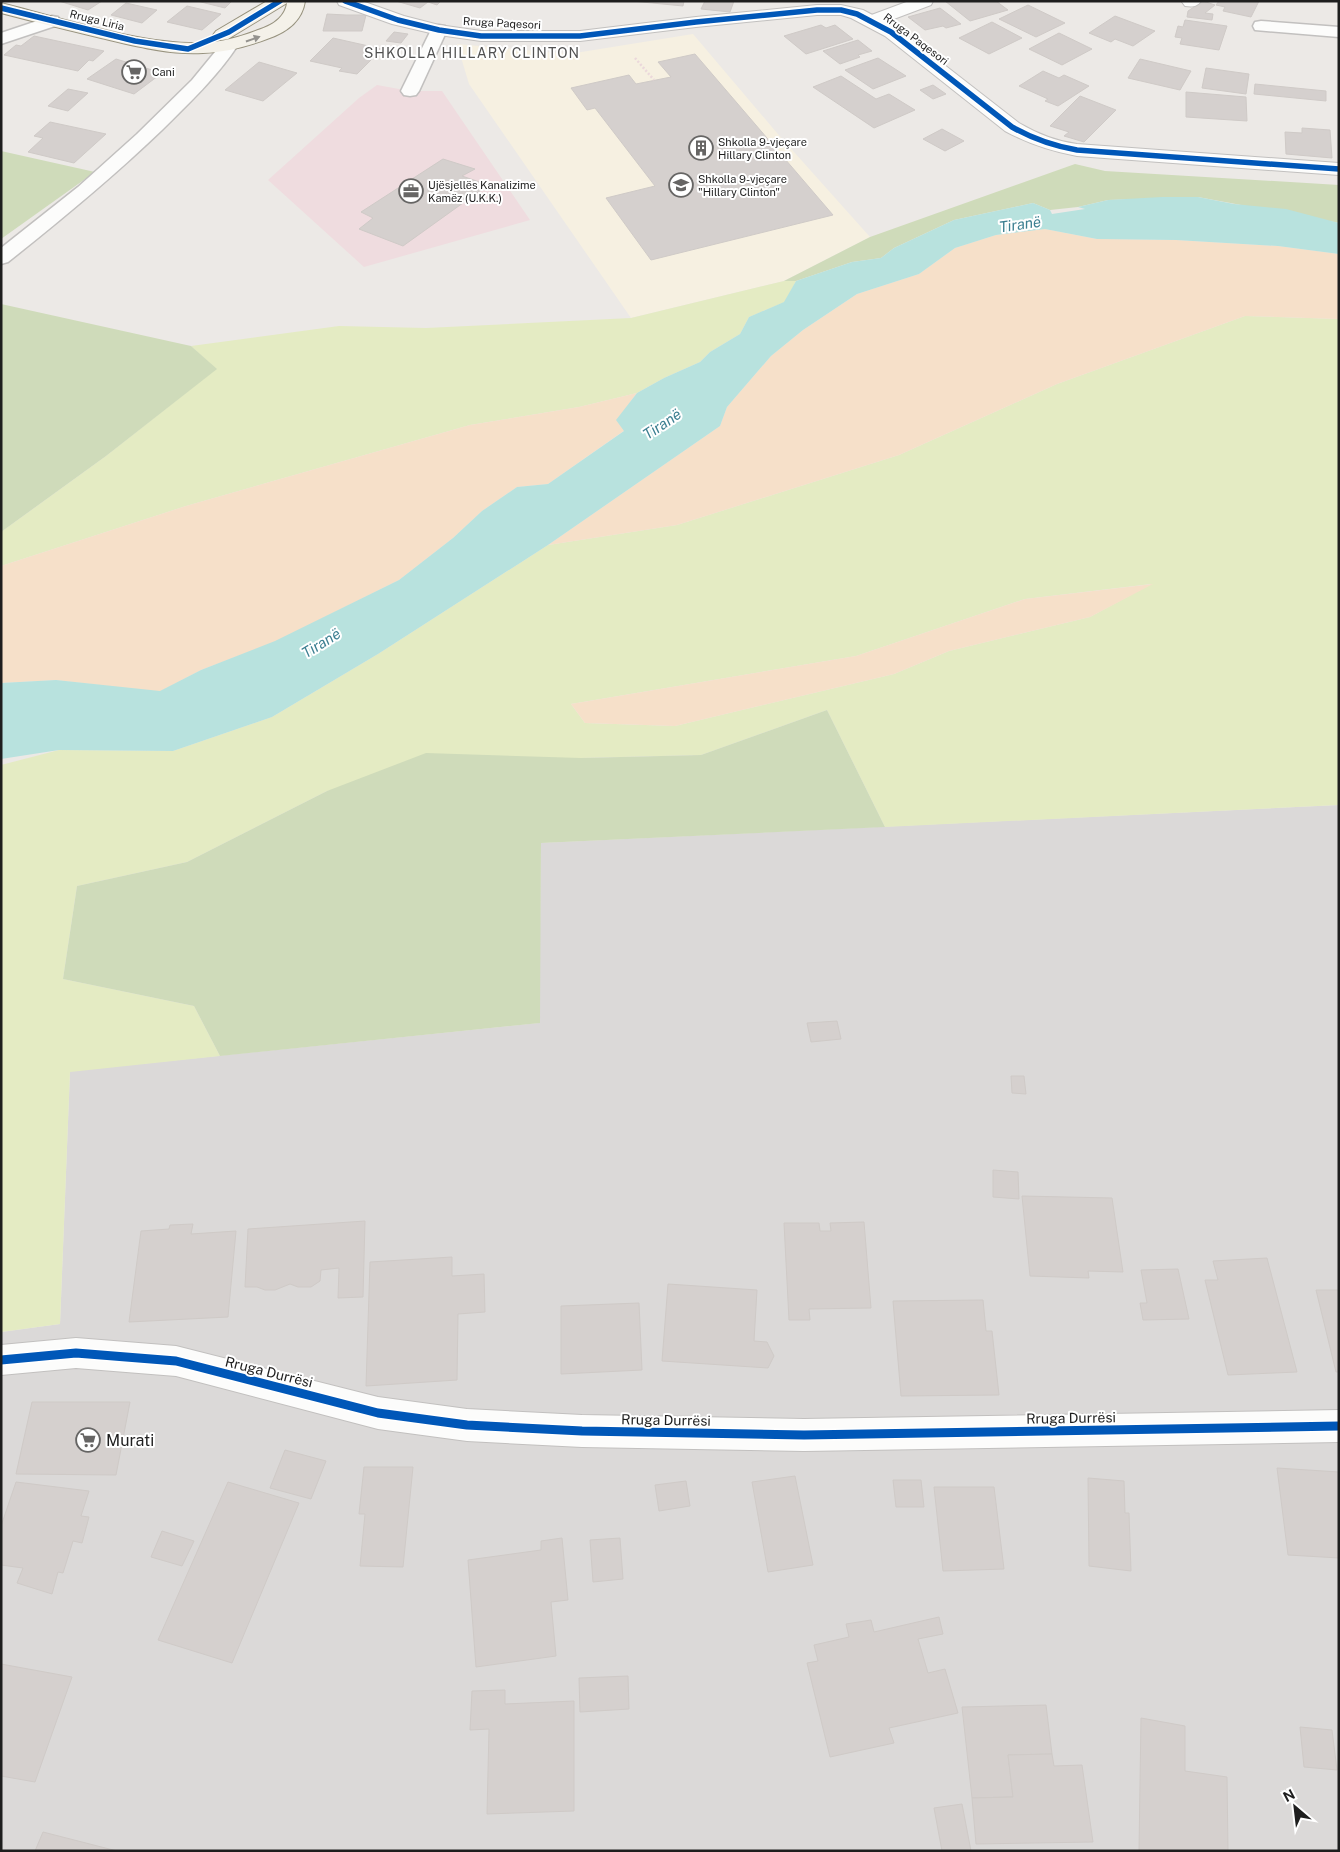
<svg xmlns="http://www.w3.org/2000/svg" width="1340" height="1852" font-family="'Public Sans',sans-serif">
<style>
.residential{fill:#dbd9d8}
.commercial{fill:#efdcdf}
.education{fill:#f6f0e1}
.grass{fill:#e4ebc3;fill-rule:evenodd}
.forest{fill:#cfdbba}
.sand{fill:#f6e0c9}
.water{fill:#b8e2de}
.building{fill:#d5d0ce;stroke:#cfcac7}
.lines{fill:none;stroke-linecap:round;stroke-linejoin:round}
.service-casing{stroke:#c2c0bf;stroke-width:3}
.minor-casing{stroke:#c2c0bf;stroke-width:2}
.tertiary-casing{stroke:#c2c0bf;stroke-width:2}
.secondary-casing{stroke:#97927e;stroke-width:2}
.path{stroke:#ebd8db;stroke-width:2.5;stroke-dasharray:2 2;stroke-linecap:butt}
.service{fill:#fcfcfb;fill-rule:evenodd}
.minor{fill:#fcfcfb;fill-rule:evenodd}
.tertiary{fill:#fcfcfb;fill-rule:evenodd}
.secondary{fill:#f4f1e9;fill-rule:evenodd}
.cycleway-far1-casing{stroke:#fff;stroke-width:8}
.cycleway-casing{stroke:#fff;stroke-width:12}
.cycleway-far1{stroke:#0057b8;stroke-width:5.5}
.cycleway{stroke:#0057b8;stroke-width:9}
.oneway{fill:#94928e}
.labels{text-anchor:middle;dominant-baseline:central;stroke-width:4;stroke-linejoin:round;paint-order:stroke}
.far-street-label{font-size:11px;fill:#1e1e1e;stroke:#fff}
.far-poi-label{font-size:11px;fill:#1e1e1e;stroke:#fff;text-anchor:start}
.far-quarter-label{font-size:14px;letter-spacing:1px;fill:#515151;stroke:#fff}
.street-label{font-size:14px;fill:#1e1e1e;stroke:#fff}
.water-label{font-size:15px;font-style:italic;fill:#3c7f91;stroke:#fff}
.near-poi-label{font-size:16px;fill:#1e1e1e;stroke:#fff;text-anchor:start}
</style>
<rect width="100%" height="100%" fill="#ece9e6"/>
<polygon class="residential" points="1339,805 1339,1851 1,1851 1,1332 60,1324 70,1071 539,1023 541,843"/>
<polygon class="commercial" points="377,85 410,91 442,91 530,220 364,267 268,180 359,98"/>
<polygon class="education" points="693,34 777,133 870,237 784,281 631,318 469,84 457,44 569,54"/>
<g class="grass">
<polygon points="784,281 796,281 785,302 749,317 740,334 710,352 700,362 664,378 637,393 579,407 470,425 186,506 1,566 1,532 106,456 216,369 191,346 339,326 426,328 631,318"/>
<path d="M 1245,316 L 1339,319 L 1339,805 L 885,827 L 827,710 L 701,755 L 581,758 L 327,791 L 187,862 L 77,886 L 63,979 L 194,1006 L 220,1056 L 70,1072 L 60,1324 L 1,1332 L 1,765 L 59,750 L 173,751 L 272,717 L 378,654 L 548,545 L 677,525 L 899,455 L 1057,384 ZM 1151,584 L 1090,617 L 949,651 L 894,674 L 675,726 L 585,723 L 571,704 L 856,656 L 1025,599 Z"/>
</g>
<g class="forest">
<polygon points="1,151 95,172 1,239"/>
<polygon points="1075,164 1105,171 1339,185 1339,223 1198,197 1108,200 1078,207 1050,210 1033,203 954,220 894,248 881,258 852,262 796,281 784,281 870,237"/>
<polygon points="1,304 191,346 217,369 106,456 1,532"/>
<polygon points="827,710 885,827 541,843 540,1023 220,1056 194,1006 63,979 77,886 187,862 327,791 426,753 581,758 701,755"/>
</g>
<g class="sand">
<polygon points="1045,229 1097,239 1176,240 1278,246 1339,254 1339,319 1245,316 1057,384 899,455 677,525 548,545 720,426 727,407 771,356 803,330 857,294 919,274 955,248 996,235"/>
<polygon points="637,393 630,402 625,430 548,484 517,487 482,511 453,538 399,580 275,642 201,670 159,692 56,680 1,683 1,566 186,506 470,425 579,407"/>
<polygon points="1153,584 1090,617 949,651 894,674 675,726 585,723 571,704 856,656 1025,599"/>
</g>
<polygon class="water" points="1162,197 1198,197 1234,204 1286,209 1339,223 1339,254 1278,246 1176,240 1097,239 1045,229 996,235 955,248 919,274 857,294 803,330 771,356 727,407 720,426 548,545 378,654 272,717 173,751 59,750 1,759 1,683 56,680 160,691 201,670 275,641 399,580 453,538 482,511 517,487 548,484 624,431 616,420 637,393 664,378 700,362 710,352 740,334 749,317 784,302 796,281 852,262 881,258 894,248 954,220 1033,203 1050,210 1052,214 1085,209 1078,207 1108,200"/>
<g class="building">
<polygon points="59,1 102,1 88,10"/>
<polygon points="197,1 232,1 225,8"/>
<polygon points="396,1 441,1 437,5 428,2 420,8"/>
<polygon points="632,1 684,1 683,6"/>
<polygon points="705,1 734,1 730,12 701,9"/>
<polygon points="945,1 996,1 1008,10 970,21"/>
<polygon points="1203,1 1215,5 1205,13 1213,14 1212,20 1187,17 1188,11"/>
<polygon points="1219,1 1259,1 1251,17 1223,11 1225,7 1216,5"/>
<polygon points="126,3 157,10 142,23 111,15"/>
<polygon points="1028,5 1065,23 1036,37 999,19"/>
<polygon points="187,6 221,14 202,30 167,22"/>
<polygon points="940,8 961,24 946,28 943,26 925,30 908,17"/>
<polygon points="327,14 346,15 366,15 362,31 323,31"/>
<polygon points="1115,16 1155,31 1133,46 1115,39 1111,42 1089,33"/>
<polygon points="1185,20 1227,26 1219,50 1180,44 1182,38 1175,37 1178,26 1183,27"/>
<polygon points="992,22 1022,38 989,54 959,38"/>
<polygon points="821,25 826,28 835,25 853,39 806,54 784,36"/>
<polygon points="394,32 408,34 401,43 386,41"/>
<polygon points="1059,33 1092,49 1062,65 1029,49"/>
<polygon points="34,36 104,51 93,61 89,60 78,71 4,55 16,45 21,46"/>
<polygon points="333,38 382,49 357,74 339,71 342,68 310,61"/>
<polygon points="858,40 872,51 858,55 860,57 840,64 823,51"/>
<polygon points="695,54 833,215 651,260 606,198 655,186 595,108 587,110 571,88 629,75 636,84 671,77 658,62"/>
<polygon points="878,58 906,76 873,89 845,70"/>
<polygon points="116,59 162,73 134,94 87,79"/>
<polygon points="1140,59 1191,71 1180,90 1128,78"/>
<polygon points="259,62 297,73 263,101 225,90"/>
<polygon points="1206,68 1249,74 1246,94 1202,88"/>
<polygon points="1043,71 1059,78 1064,75 1089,86 1058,106 1045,101 1048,99 1019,86"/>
<polygon points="841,76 876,99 889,94 915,110 874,128 813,87"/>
<polygon points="1255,84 1326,91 1326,101 1254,94"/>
<polygon points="933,85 946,94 933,99 920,90"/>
<polygon points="68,89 88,93 68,111 48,106"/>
<polygon points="1186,92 1246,97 1247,121 1186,117"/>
<polygon points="1080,96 1116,110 1084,142 1064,136 1069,132 1050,126"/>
<polygon points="50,122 106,134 74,163 28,152 43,138 34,136"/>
<polygon points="1302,128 1330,130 1332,158 1286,154 1285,132 1302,133"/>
<polygon points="942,129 964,141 945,151 923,139"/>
<polygon points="443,159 475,169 462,176 488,185 403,246 359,229 373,218 361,212"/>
<polygon points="837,1021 841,1039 811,1042 807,1023"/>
<polygon points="1011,1076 1024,1076 1026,1094 1012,1093"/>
<polygon points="993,1170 1018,1172 1019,1199 993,1197"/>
<polygon points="1022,1196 1112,1198 1123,1272 1088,1271 1089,1278 1030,1276"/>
<polygon points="365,1221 363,1297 338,1298 339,1268 321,1270 320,1281 311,1287 298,1287 290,1284 275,1290 265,1290 257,1287 245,1287 248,1229"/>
<polygon points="864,1222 871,1308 809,1309 810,1320 789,1320 784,1223 819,1223 820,1231 831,1231 830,1223"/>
<polygon points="193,1224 191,1234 236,1231 228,1317 129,1322 141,1231 169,1229 170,1225"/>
<polygon points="452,1257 452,1276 484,1274 485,1312 458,1314 457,1380 366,1386 370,1262"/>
<polygon points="1267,1258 1297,1372 1228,1375 1205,1280 1218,1280 1213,1261"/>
<polygon points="1178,1269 1189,1319 1143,1320 1140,1303 1147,1303 1141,1270"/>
<polygon points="668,1284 757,1290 754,1341 767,1342 774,1356 768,1368 662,1361"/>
<polygon points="1316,1290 1339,1290 1339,1372 1336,1372"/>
<polygon points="983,1300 986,1331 992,1331 999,1395 901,1396 893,1301"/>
<polygon points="639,1303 642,1370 561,1374 561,1306"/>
<polygon points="32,1402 130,1402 116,1475 16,1474"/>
<polygon points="285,1450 326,1461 311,1499 270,1488"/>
<polygon points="364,1467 413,1467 403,1567 360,1566 365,1514 359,1514"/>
<polygon points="1277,1468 1339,1472 1339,1558 1288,1555"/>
<polygon points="795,1476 813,1565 768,1572 752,1482"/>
<polygon points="1088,1478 1124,1481 1125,1513 1129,1513 1131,1571 1089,1566"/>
<polygon points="893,1480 921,1480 924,1507 896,1507"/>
<polygon points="686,1481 690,1506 659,1511 655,1485"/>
<polygon points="16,1482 89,1491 81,1516 89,1517 82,1543 73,1541 63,1573 58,1572 52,1594 17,1583 23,1568 1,1565 1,1526"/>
<polygon points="228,1482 299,1503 232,1663 158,1640"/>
<polygon points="934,1487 994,1487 1004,1569 943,1571"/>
<polygon points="162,1531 194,1541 182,1566 151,1557"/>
<polygon points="562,1538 568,1600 551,1602 556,1656 476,1667 468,1560 541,1550 541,1541"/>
<polygon points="620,1538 623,1579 593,1582 590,1540"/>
<polygon points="939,1617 943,1634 918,1639 928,1673 945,1669 958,1713 889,1728 894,1743 830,1757 807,1663 818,1661 814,1645 849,1637 846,1624 871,1620 874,1632"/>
<polygon points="1,1664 72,1677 35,1782 1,1776"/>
<polygon points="628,1676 629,1709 580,1712 579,1678"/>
<polygon points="505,1690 505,1704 574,1701 574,1811 487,1814 489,1729 470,1730 472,1691"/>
<polygon points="1046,1705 1052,1754 1008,1755 1013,1797 972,1798 962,1707"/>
<polygon points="1141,1718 1185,1726 1185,1771 1227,1777 1228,1851 1139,1851"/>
<polygon points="1300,1727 1332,1730 1337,1770 1304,1767"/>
<polygon points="1052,1754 1054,1766 1082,1765 1093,1842 976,1844 972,1798 1013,1797 1008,1755"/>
<polygon points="962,1804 971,1851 942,1851 934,1808"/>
<polygon points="43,1832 117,1851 35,1851"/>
</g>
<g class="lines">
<g class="service-casing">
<g id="service">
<polygon points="52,16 58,17 60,21 58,25 1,44 1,33"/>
<polygon points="1261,21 1339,27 1339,37 1255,30 1253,26 1255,22"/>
<polygon points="439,25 445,26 447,30 419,91 416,95 410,96 404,95 401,91 431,30 433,26"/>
<path d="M 230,40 L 236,41 L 238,45 C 217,77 189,103 162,130 C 113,177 61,220 8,262 L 1,264 L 1,248 L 78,187 L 137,134 L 192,80 L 224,41 Z"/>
</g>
</g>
<g class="minor-casing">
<g id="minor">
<polygon points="909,1 933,1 931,5 878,25 872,26 866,25 863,21 866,17"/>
<path d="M 1201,1 C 1197,7 1192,7 1185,6 L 1182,2 Z"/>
</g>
</g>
<g class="tertiary-casing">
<g id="tertiary">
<path d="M 337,1 L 362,1 L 404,16 L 439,25 L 481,31 L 580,31 L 696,17 L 817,5 L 841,5 L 863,10 L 897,28 L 1019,123 C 1038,134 1055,141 1077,144 L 1339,163 L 1339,175 L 1077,156 C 1051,151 1029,144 1005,131 L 885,36 L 851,18 L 841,15 L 817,15 L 696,27 L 580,41 L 481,41 L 439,35 L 392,24 L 339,5 Z"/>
<polygon points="76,1338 176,1346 378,1397 467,1409 582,1415 804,1419 1339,1410 1339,1442 804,1451 582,1447 467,1441 378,1429 176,1376 76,1368 1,1375 1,1345"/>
</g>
</g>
<g class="secondary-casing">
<path id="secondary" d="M 267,1 L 305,1 C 302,22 285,33 267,39 C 246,47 225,52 203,53 C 169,55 135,46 101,38 C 68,30 35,22 1,13 L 1,3 C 62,18 142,45 203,43 C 222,42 240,37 258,30 C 271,26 285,18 287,3 L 228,39 L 222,40 L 216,39 L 213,35 L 216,31 Z"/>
</g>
<polyline class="path" points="635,58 654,80"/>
<use href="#service" class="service"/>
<use href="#minor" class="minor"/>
<use href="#tertiary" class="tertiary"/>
<use href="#secondary" class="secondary"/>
<g class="cycleway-far1-casing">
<g id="cycleway-far1">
<path d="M 345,1 L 398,20 L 439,30 L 481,36 L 580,36 L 696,22 L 817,10 L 841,10 L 857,14 L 891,32 L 1012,127 C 1033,139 1053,146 1077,150 L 1339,169"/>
<polyline points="1,8 135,41 188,49 229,32 280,1"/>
</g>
</g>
<g class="cycleway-casing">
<polyline id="cycleway" points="1,1360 76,1353 176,1361 378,1413 467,1425 582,1431 804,1435 1339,1426"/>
</g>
<use href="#cycleway-far1" class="cycleway-far1"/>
<use href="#cycleway" class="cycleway"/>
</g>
<defs><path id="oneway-solid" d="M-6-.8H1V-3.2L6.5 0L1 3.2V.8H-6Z" transform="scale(1.25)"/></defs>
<use class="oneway" href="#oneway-solid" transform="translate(253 39) rotate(-19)"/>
<defs>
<g id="supermarket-ring" transform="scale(1.25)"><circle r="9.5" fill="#fff" stroke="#666564" stroke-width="1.5"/><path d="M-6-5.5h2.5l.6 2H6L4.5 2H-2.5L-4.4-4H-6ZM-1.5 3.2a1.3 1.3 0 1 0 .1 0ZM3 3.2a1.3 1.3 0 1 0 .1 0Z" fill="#666564"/></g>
<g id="building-ring" transform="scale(1.25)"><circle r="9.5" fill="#fff" stroke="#666564" stroke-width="1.5"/><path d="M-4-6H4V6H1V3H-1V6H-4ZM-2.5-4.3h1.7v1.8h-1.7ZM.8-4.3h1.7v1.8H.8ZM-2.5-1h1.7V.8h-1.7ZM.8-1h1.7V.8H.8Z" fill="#666564"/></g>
<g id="school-ring" transform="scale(1.25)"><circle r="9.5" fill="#fff" stroke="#666564" stroke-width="1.5"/><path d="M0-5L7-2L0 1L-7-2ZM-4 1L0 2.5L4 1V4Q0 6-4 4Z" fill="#666564"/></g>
<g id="office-ring" transform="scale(1.25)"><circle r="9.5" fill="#fff" stroke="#666564" stroke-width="1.5"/><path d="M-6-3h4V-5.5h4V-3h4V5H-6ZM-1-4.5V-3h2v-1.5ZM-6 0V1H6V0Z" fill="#666564"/></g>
</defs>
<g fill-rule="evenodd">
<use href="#supermarket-ring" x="134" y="72"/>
<use href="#building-ring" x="701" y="148"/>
<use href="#school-ring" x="681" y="185"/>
<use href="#office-ring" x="411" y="191"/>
<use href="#supermarket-ring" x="88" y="1440"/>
</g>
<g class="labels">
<g class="far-street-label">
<text transform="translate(97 20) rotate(14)">Rruga Liria</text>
<text transform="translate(502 23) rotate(3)">Rruga Paqesori</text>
<text transform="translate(916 39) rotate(37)">Rruga Paqesori</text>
</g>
<g class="far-poi-label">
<text x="152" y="72">Cani</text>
<text x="718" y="142">Shkolla 9-vjeçare<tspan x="718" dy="13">Hillary Clinton</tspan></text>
<text x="698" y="179">Shkolla 9-vjeçare<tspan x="698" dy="13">"Hillary Clinton"</tspan></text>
<text x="428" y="185">Ujësjellës Kanalizime<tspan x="428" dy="13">Kamëz (U.K.K.)</tspan></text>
</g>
<g class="far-quarter-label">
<text x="472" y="53">SHKOLLA HILLARY CLINTON</text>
</g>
<g class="street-label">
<text transform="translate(269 1372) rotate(14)">Rruga Durrësi</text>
<text transform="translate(1071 1418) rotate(-1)">Rruga Durrësi</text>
<text transform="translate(666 1420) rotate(1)">Rruga Durrësi</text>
</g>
<g class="water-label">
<text transform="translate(1020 224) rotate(-8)">Tiranë</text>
<text transform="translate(662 424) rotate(-34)">Tiranë</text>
<text transform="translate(321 643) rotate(-32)">Tiranë</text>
</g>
<g class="near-poi-label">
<text x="106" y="1440">Murati</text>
</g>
</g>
<rect width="1340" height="1852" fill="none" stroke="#1e1e1e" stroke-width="5"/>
<g transform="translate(1295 1807) rotate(332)" stroke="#ffffff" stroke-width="4" paint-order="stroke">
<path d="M0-4L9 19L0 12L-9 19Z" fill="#1e1e1e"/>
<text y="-8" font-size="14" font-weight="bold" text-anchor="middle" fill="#1e1e1e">N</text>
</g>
</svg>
